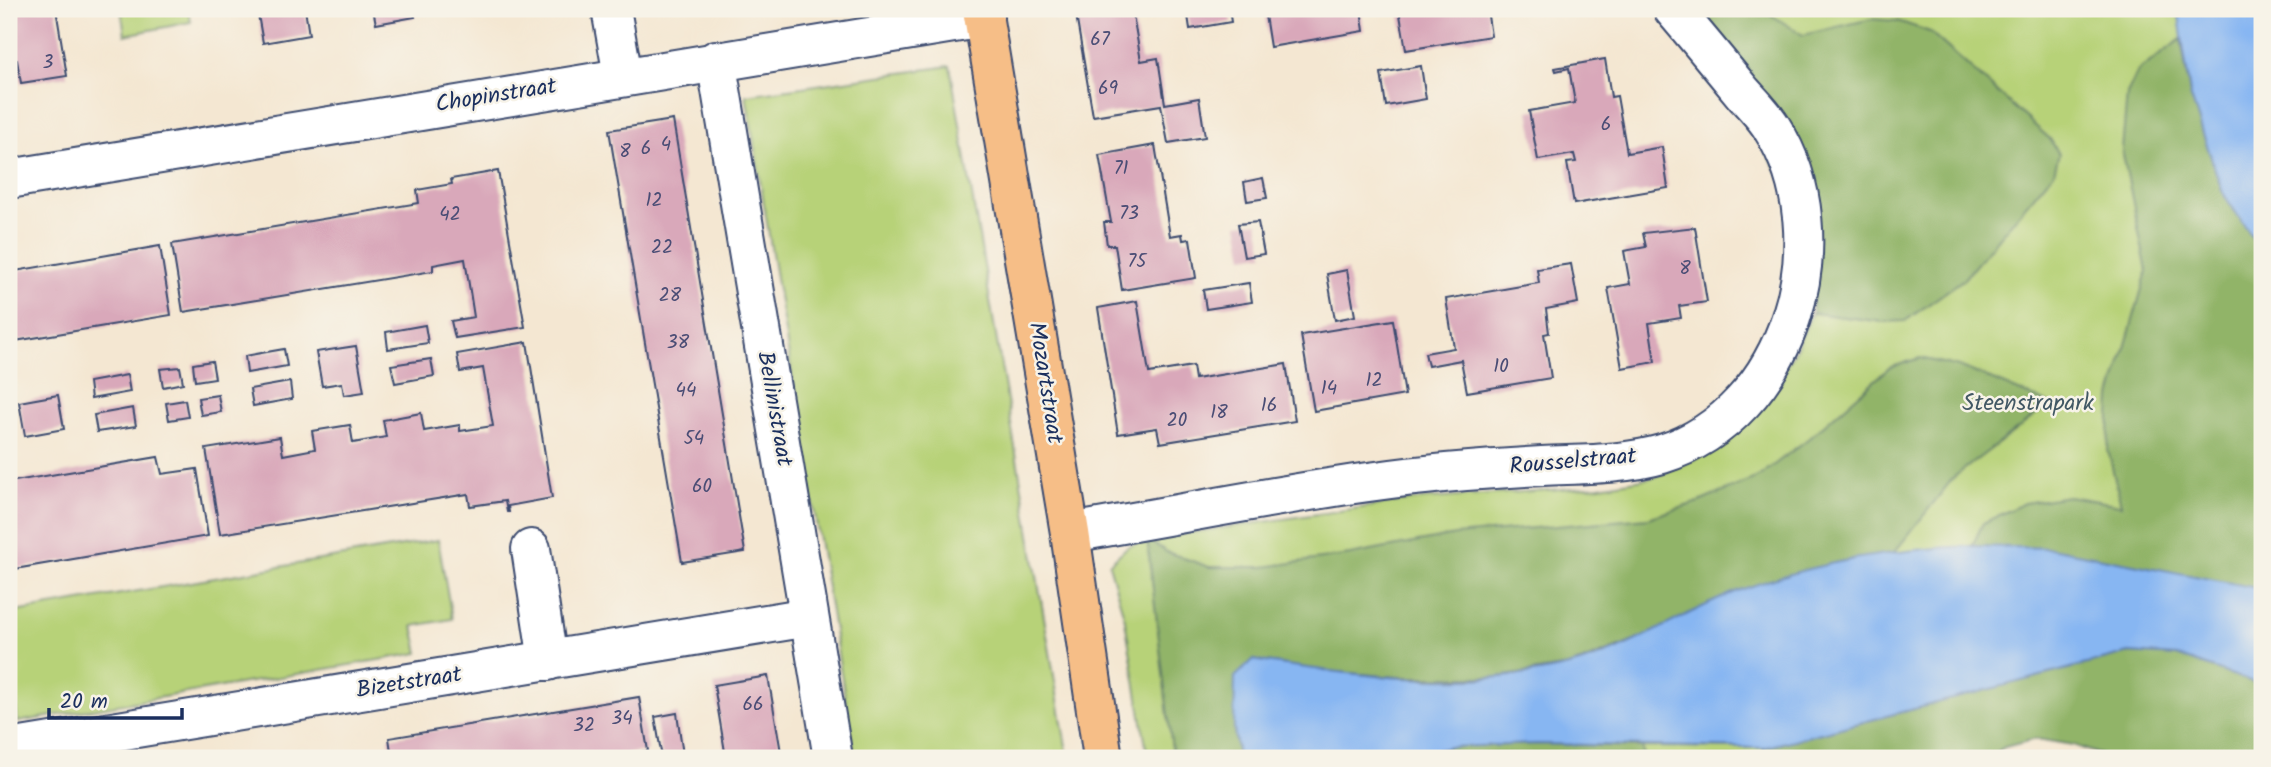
<svg xmlns="http://www.w3.org/2000/svg" width="2271" height="767" font-family="Kalam,sans-serif">
<style>
.green{fill:#b7d278;stroke:#69806b;stroke-width:2}
.forest{fill:#91b468;stroke:#567263;stroke-width:2}
.water{fill:#87b6f2;stroke:#5172a8;stroke-width:2}
.building{fill:#d9a8ba}
.lines{fill:none;stroke-linecap:round;stroke-linejoin:round}
.minor-casing{stroke:#3c4b6f;stroke-width:42}
.major-casing{stroke:#3c4b6f;stroke-width:42}
.minor{stroke:#fff;stroke-width:38}
.major{stroke:#f6be87;stroke-width:38}
.labels{text-anchor:middle;dominant-baseline:central;stroke-width:5;stroke-linejoin:round;paint-order:stroke}
.number-label{font-size:19px;fill:#4a4d75}
.street-label{font-size:23px;fill:#1b2f5e;stroke:#f7f3e8}
.park-label{font-size:23px;fill:#425864;stroke:#f7f3e8}
</style>
<rect width="100%" height="100%" fill="#f7f3e8"/>
<filter id="ink" filterUnits="userSpaceOnUse"><feTurbulence type="fractalNoise" baseFrequency=".0143" numOctaves="2"/><feDisplacementMap in="SourceGraphic" scale="14" xChannelSelector="R" yChannelSelector="G"/><feConvolveMatrix kernelMatrix="1 2 1 2 8 2 1 2 1" color-interpolation-filters="sRGB"/></filter>
<filter id="wash" filterUnits="userSpaceOnUse"><feTurbulence type="fractalNoise" baseFrequency=".00686" numOctaves="4" result="noise"/><feDisplacementMap in="SourceGraphic" scale="28" xChannelSelector="R" yChannelSelector="G"/><feGaussianBlur stdDeviation="1.57" result="paint"/><feColorMatrix in="noise" values="0 0 0 0 0 0 0 0 0 0 0 0 0 0 0 0 0 1.4 0 .05"/><feComposite in="paint" operator="in"/></filter>
<g filter="url(#wash)">
<rect width="100%" height="100%" fill="#f4e7d2"/>
<g class="green">
<polygon points="121,9 189,9 191,22 125,35"/>
<polygon points="1692,9 2250,9 2262,69 2262,642 1256,758 1148,758 1125,620 1109,564 1127,547 1147,539 1414,500 1600,486 1655,477 1706,454 1792,358 1812,313 1818,249"/>
<polygon points="950,66 1068,758 855,758 746,95"/>
<polygon points="438,540 452,619 413,626 419,653 18,722 9,672 9,613"/>
<polygon points="1642,747 1763,748 1764,758 1644,758"/>
</g>
<g class="forest">
<polygon points="1693,9 1762,9 1803,35 1871,19 1898,21 1930,32 2050,139 2059,154 2054,172 1964,279 1905,321 1883,322 1812,313 1818,249"/>
<polygon points="2181,39 2190,94 2223,193 2262,252 2262,589 2258,589 1972,546 1983,523 2024,503 2068,496 2121,505 2108,450 2111,397 2147,271 2122,150 2127,94 2138,71"/>
<polygon points="1920,358 1964,368 2050,404 1954,477 1893,554 1840,562 1569,666 1498,677 1399,677 1322,671 1253,660 1234,728 1238,758 1173,758 1147,539 1167,552 1209,567 1263,567 1350,555 1455,535 1648,518 1699,502 1758,477 1809,438 1889,368"/>
<polygon points="2129,653 2177,656 2262,685 2262,758 2110,758 2073,745 2036,739 2005,747 1984,758 1764,758 1763,748"/>
<polygon points="1537,744 1642,747 1644,758 1408,758 1449,747"/>
</g>
<g class="water">
<polygon points="2178,9 2262,9 2262,252 2223,193 2190,94"/>
<path d="M 1972,546 L 2051,548 L 2262,589 L 2262,685 L 2177,656 L 2129,653 L 1763,748 L 1537,744 L 1449,747 L 1408,758 L 1238,758 L 1234,728 L 1235,677 L 1253,660 C 1355,676 1467,691 1569,666 C 1631,650 1684,611 1743,589 C 1815,563 1896,549 1972,546 Z"/>
</g>
<g id="blocks">
<g class="building">
<polygon points="9,9 56,9 67,76 21,83 17,60 9,61 9,45 14,43"/>
<polygon points="257,9 305,9 309,35 263,43"/>
<polygon points="373,9 413,9 415,17 376,24"/>
<polygon points="1075,9 1132,9 1141,61 1158,58 1165,104 1199,98 1205,137 1168,143 1161,105 1093,116"/>
<polygon points="1187,9 1229,9 1231,22 1190,29"/>
<polygon points="1264,9 1361,9 1364,31 1270,47"/>
<polygon points="1399,9 1487,9 1491,36 1406,50"/>
<polygon points="1605,59 1611,97 1617,96 1627,153 1662,147 1668,188 1574,204 1567,163 1576,162 1574,154 1538,160 1529,111 1575,103 1569,68 1556,71 1555,68"/>
<polygon points="1421,66 1426,99 1386,106 1381,73"/>
<polygon points="673,120 745,552 682,562 609,130"/>
<polygon points="1155,145 1170,236 1182,234 1183,240 1190,239 1196,278 1122,290 1115,245 1107,245 1104,222 1111,222 1099,155"/>
<polygon points="498,171 525,327 455,338 451,321 474,317 465,259 433,265 433,271 183,312 172,244 419,203 417,190 452,184 451,179"/>
<polygon points="1263,178 1267,198 1247,201 1244,182"/>
<polygon points="1258,222 1264,254 1244,257 1238,224"/>
<polygon points="1695,227 1707,302 1679,306 1681,318 1649,323 1655,362 1622,368 1608,288 1630,284 1624,251 1646,247 1643,233"/>
<polygon points="160,246 171,315 9,342 9,272"/>
<polygon points="1571,264 1578,303 1546,309 1549,333 1544,334 1551,378 1467,392 1461,360 1428,366 1425,353 1454,348 1446,299 1539,283 1537,269"/>
<polygon points="1347,270 1355,316 1335,320 1327,274"/>
<polygon points="1249,283 1252,302 1206,309 1203,290"/>
<polygon points="1137,301 1149,373 1193,366 1195,379 1286,364 1295,421 1160,443 1157,428 1118,434 1098,308"/>
<polygon points="1393,320 1405,395 1314,411 1301,335"/>
<polygon points="425,325 428,343 388,349 386,332"/>
<polygon points="527,342 552,498 508,506 509,512 507,512 505,501 470,506 468,494 220,534 206,449 280,437 283,455 315,449 312,431 350,425 353,443 386,437 383,420 421,413 424,431 460,425 460,431 493,426 483,368 460,372 457,354"/>
<polygon points="356,346 364,392 344,395 342,383 322,386 316,352"/>
<polygon points="284,349 287,366 247,373 245,356"/>
<polygon points="431,359 434,376 395,383 391,365"/>
<polygon points="212,361 215,378 195,381 193,364"/>
<polygon points="180,367 183,383 163,387 160,369"/>
<polygon points="127,375 130,392 91,399 89,382"/>
<polygon points="290,382 292,399 253,406 250,389"/>
<polygon points="58,395 64,429 25,436 19,402"/>
<polygon points="218,395 221,412 201,415 198,398"/>
<polygon points="185,400 188,417 169,420 166,403"/>
<polygon points="133,408 136,426 97,432 94,415"/>
<polygon points="158,457 162,474 197,469 208,536 9,570 9,482"/>
<polygon points="768,676 782,758 726,758 714,685"/>
<polygon points="639,697 648,751 626,754 627,758 392,758 389,738"/>
<polygon points="677,713 683,755 662,758 655,717"/>
</g>
</g>
</g>
<g filter="url(#ink)">
<use href="#blocks" fill-opacity="0" stroke="#3c4b6f" stroke-width="2"/>
<g class="lines">
<g class="minor-casing">
<g id="minor">
<polyline points="611,9 623,76"/>
<polyline points="716,60 833,758"/>
<polyline points="9,179 984,18"/>
<path d="M 1070,533 C 1172,516 1273,495 1376,481 C 1430,473 1487,469 1542,466 C 1581,464 1624,465 1662,454 C 1790,414 1842,238 1772,128 C 1765,116 1753,104 1743,93 C 1720,65 1697,37 1673,9"/>
<polyline points="531,549 548,661"/>
<polyline points="9,749 809,617"/>
</g>
</g>
<g class="major-casing">
<polyline id="major" points="982,9 1070,533 1103,758"/>
</g>
<use href="#minor" class="minor"/>
<use href="#major" class="major"/>
</g>
</g>
<g class="labels">
<g class="number-label">
<text x="1100" y="40">67</text>
<text x="48" y="63">3</text>
<text x="1108" y="89">69</text>
<text x="1606" y="125">6</text>
<text x="666" y="145">4</text>
<text x="646" y="149">6</text>
<text x="625" y="152">8</text>
<text x="1121" y="169">71</text>
<text x="654" y="201">12</text>
<text x="1129" y="214">73</text>
<text x="450" y="215">42</text>
<text x="662" y="248">22</text>
<text x="1137" y="262">75</text>
<text x="1685" y="269">8</text>
<text x="670" y="296">28</text>
<text x="678" y="343">38</text>
<text x="1501" y="367">10</text>
<text x="1374" y="381">12</text>
<text x="1329" y="389">14</text>
<text x="686" y="391">44</text>
<text x="1269" y="406">16</text>
<text x="1219" y="413">18</text>
<text x="1177" y="421">20</text>
<text x="694" y="439">54</text>
<text x="702" y="487">60</text>
<text x="753" y="705">66</text>
<text x="622" y="719">34</text>
<text x="584" y="726">32</text>
</g>
<g class="street-label">
<text transform="translate(496 96) rotate(-9)">Chopinstraat</text>
<text transform="translate(1045 383) rotate(81)">Mozartstraat</text>
<text transform="translate(774 409) rotate(80)">Bellinistraat</text>
<text transform="translate(1573 462) rotate(-5)">Rousselstraat</text>
<text transform="translate(409 683) rotate(-9)">Bizetstraat</text>
</g>
<g class="park-label">
<text x="2028" y="404">Steenstrapark</text>
</g>
</g>
<rect width="2271" height="767" fill="none" stroke="#f7f3e8" stroke-width="35"/>
<path d="M49 708v10h133v-10" fill="none" stroke="#1b2f5e" stroke-width="3.5"/>
<text x="60" y="708" font-size="21" fill="#1b2f5e" stroke="#f7f3e8" stroke-width="5" paint-order="stroke">20 m</text>
</svg>
